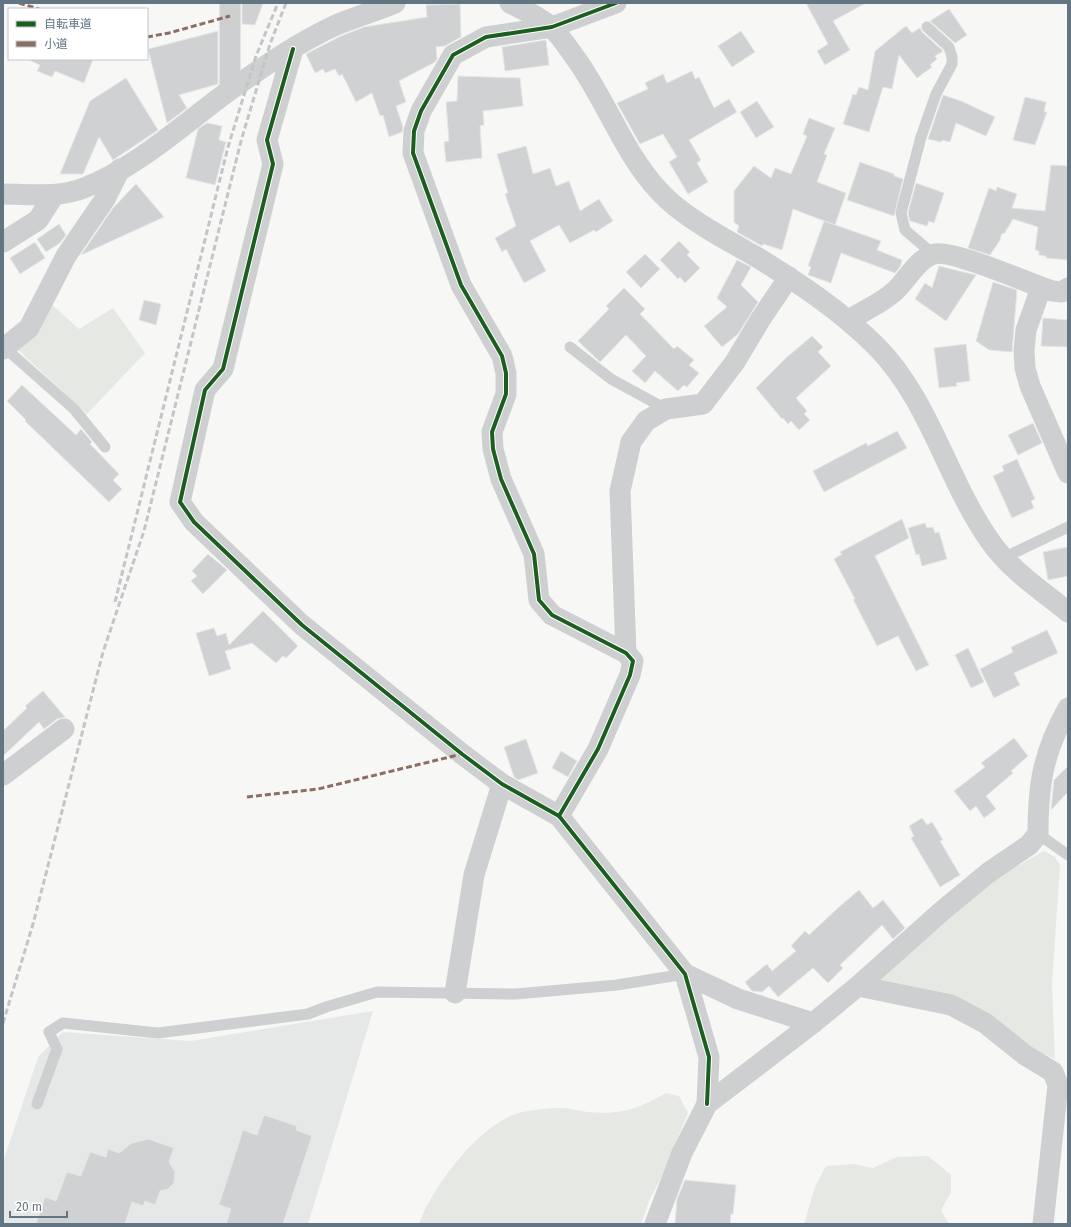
<svg xmlns="http://www.w3.org/2000/svg" width="1071" height="1227" font-family="'Fira Sans','Noto Sans JP',sans-serif">
<style>
.built{fill:#e6e7e7}
.green{fill:#e6e9e3}
.building{fill:#cfd1d2;stroke:#e6e6e6}
.lines{fill:none;stroke-linecap:round;stroke-linejoin:round}
.lane{stroke:#cdcfd0;stroke-width:11}
.street{stroke:#cdcfd0;stroke-width:21}
.rail{stroke:#c3c5c6;stroke-width:3;stroke-dasharray:6 3;stroke-linecap:butt}
.quiet{stroke:#8d6e63;stroke-width:3;stroke-dasharray:6 3;stroke-linecap:butt}
.cycleway-casing{stroke:#fff;stroke-width:6}
.cycleway{stroke:#1b5e20;stroke-width:4}
</style>
<rect width="100%" height="100%" fill="#f7f7f6"/>
<polygon class="built" points="373,1011 308,1224 3,1224 3,1162 38,1057 63,1032 191,1041"/>
<g class="green">
<polygon points="50,303 79,329 113,308 145,353 87,414 14,346"/>
<polygon points="1044,851 1055,857 1060,866 1052,985 1055,1059 883,984 877,976 991,881"/>
<path d="M 666,1093 L 679,1096 L 688,1113 L 660,1180 L 649,1201 L 641,1224 L 419,1224 C 432,1187 479,1125 518,1113 C 531,1110 548,1108 561,1108 C 570,1108 579,1111 588,1112 C 620,1115 639,1109 666,1093 Z"/>
<polygon points="928,1156 951,1175 951,1192 941,1210 949,1224 804,1224 815,1187 826,1166 854,1164 873,1168 897,1157"/>
</g>
<g class="building">
<polygon points="242,3 263,3 255,25 242,24"/>
<polygon points="806,3 866,3 833,21 850,50 825,65 817,51 828,44"/>
<polygon points="460,4 461,37 445,46 436,47 437,59 435,62 399,81 406,102 396,106 403,127 402,132 389,137 383,115 380,116 372,93 356,102 342,74 339,76 335,69 325,73 323,69 315,73 306,54 341,36 364,27 427,17 426,5"/>
<polygon points="949,9 967,35 955,43 930,21"/>
<polygon points="906,26 912,33 920,28 922,32 943,51 935,56 937,59 930,65 932,67 917,78 899,55 892,89 883,87 869,132 843,124 853,94 856,95 859,87 868,90 875,51"/>
<polygon points="218,31 218,84 179,95 187,108 167,123 148,49"/>
<polygon points="741,31 755,52 732,67 718,46"/>
<polygon points="546,40 549,65 505,71 502,47"/>
<polygon points="27,59 93,59 84,83 55,71 52,77 37,71 40,65"/>
<polygon points="692,71 695,79 699,77 714,108 729,99 737,112 689,140 701,160 697,163 708,182 688,194 669,162 677,157 663,134 640,144 617,103 648,89 645,83 663,74 667,83"/>
<polygon points="458,76 520,78 523,106 483,111 484,125 480,126 482,158 446,162 444,142 449,141 446,102 457,101"/>
<polygon points="126,78 158,130 113,160 99,137 83,174 60,174 90,101"/>
<polygon points="943,95 961,101 995,117 986,136 956,123 950,142 942,140 941,142 928,139"/>
<polygon points="1025,97 1046,102 1044,112 1047,112 1035,145 1013,140"/>
<polygon points="757,101 774,127 756,138 740,112"/>
<polygon points="809,118 835,128 824,154 827,155 817,182 846,193 835,225 793,209 782,250 763,244 762,246 737,232 739,226 734,222 734,191 754,166 771,178 775,168 791,174 807,136 803,134"/>
<polygon points="207,123 222,126 219,140 226,142 215,185 186,178 198,129"/>
<polygon points="526,146 533,174 550,168 556,186 569,181 580,211 599,199 613,221 596,232 594,230 570,243 559,225 530,241 546,271 524,283 506,249 502,252 495,238 516,226 505,194 508,193 497,154"/>
<polygon points="860,162 894,174 894,176 903,179 894,216 847,200"/>
<polygon points="1051,165 1068,166 1068,260 1046,258 1046,256 1039,255 1039,251 1035,250 1038,227 1013,219 1004,234 1002,233 1000,240 990,255 968,248 989,188 996,191 997,187 1017,194 1012,208 1045,211"/>
<polygon points="916,183 944,193 934,223 929,221 927,226 910,221 908,213"/>
<polygon points="136,184 164,217 81,255 113,208"/>
<polygon points="824,221 881,241 877,250 902,260 900,267 895,273 841,253 831,283 808,275 811,267 808,266"/>
<polygon points="59,224 66,235 60,243 46,252 37,239"/>
<polygon points="679,241 690,252 687,255 700,268 685,283 680,277 678,279 660,260"/>
<polygon points="35,242 45,258 20,274 10,258"/>
<polygon points="645,254 660,269 641,288 626,272"/>
<polygon points="737,260 751,267 741,285 758,302 738,334 722,347 704,326 727,307 717,298"/>
<polygon points="939,266 976,275 946,321 915,299 925,283 932,288"/>
<polygon points="993,282 1017,290 1012,352 989,350 976,341"/>
<polygon points="624,288 645,309 640,314 674,349 677,346 694,360 689,365 699,373 687,387 684,385 678,391 655,371 645,383 632,371 646,356 626,335 600,362 578,341 609,309 606,306"/>
<polygon points="144,300 161,304 156,325 139,320"/>
<polygon points="1043,318 1068,320 1068,347 1041,346"/>
<polygon points="812,336 823,347 818,352 831,366 796,398 807,411 804,414 810,420 799,430 791,421 788,424 783,418 782,419 756,388 786,358"/>
<polygon points="966,344 970,381 956,383 957,386 939,388 934,348"/>
<polygon points="22,385 76,435 81,429 92,442 90,444 119,474 113,480 122,489 109,502 25,421 26,420 7,401"/>
<polygon points="1033,423 1042,443 1018,455 1008,435"/>
<polygon points="897,431 907,448 824,492 813,471 866,443 868,446"/>
<polygon points="1017,459 1035,499 1031,501 1034,508 1012,518 993,476 1004,471 1002,466"/>
<polygon points="902,519 909,538 875,556 929,665 916,671 898,636 877,646 853,599 855,599 834,559 842,554 840,552"/>
<polygon points="925,523 927,528 933,527 935,533 939,532 947,559 922,566 919,554 916,555 908,528"/>
<polygon points="1068,547 1068,576 1048,580 1043,552"/>
<polygon points="208,554 227,570 203,594 191,581 197,576 192,571"/>
<polygon points="263,611 298,646 286,658 283,656 276,663 252,643 225,651 231,669 209,676 196,633 214,628 217,636 226,633 229,645"/>
<polygon points="1047,630 1058,653 1014,673 1020,685 994,698 980,669 1013,652 1011,647"/>
<polygon points="968,648 984,682 971,688 955,655"/>
<polygon points="43,691 65,717 57,719 44,729 39,722 3,756 3,731 27,708 25,706"/>
<polygon points="1014,738 1028,756 1011,771 1013,773 986,796 996,809 984,818 976,806 970,811 954,791 985,767 981,763"/>
<polygon points="526,739 538,773 518,780 514,777 504,747"/>
<polygon points="561,751 577,761 568,777 552,768"/>
<polygon points="1068,766 1068,792 1051,810 1054,780"/>
<polygon points="922,818 927,825 932,822 943,840 940,841 960,875 940,887 911,838 914,836 909,826"/>
<polygon points="859,890 873,908 883,900 905,928 893,939 882,925 840,965 843,968 828,983 813,968 778,997 769,986 762,992 752,991 745,982 767,964 772,971 796,951 791,946 805,931 809,935 839,907"/>
<polygon points="264,1115 297,1126 296,1130 312,1136 283,1224 226,1224 231,1209 219,1205 243,1130 257,1135"/>
<polygon points="148,1139 174,1148 169,1162 175,1172 174,1183 168,1189 160,1191 155,1205 145,1201 143,1206 132,1202 125,1224 36,1224 45,1197 56,1201 67,1172 81,1176 90,1152 106,1157 108,1149 119,1153 132,1143"/>
<polygon points="685,1180 736,1185 733,1214 731,1214 730,1224 675,1224 677,1199"/>
</g>
<g class="lines">
<g class="lane">
<polyline points="927,27 949,47 952,57 952,64 936,94 921,137 901,213 905,230 933,254"/>
<polyline points="570,347 611,379 666,409"/>
<polyline points="5,348 74,409 105,447"/>
<polyline points="1003,558 1068,527"/>
<polyline points="1038,834 1068,855"/>
<polyline points="37,1104 57,1049 49,1032 63,1023 158,1033 308,1014 326,1007 377,992 516,994 617,985 685,974"/>
</g>
<g class="street">
<polyline points="230,3 230,90"/>
<path d="M 510,3 C 524,10 538,16 550,26 C 559,34 567,46 574,56 C 606,99 623,153 660,192 C 683,217 725,239 755,256 C 799,283 840,310 877,347 C 930,401 947,480 990,541 C 1010,570 1041,590 1068,612"/>
<polyline points="293,49 267,140 273,164 223,369 205,390 180,502 194,522 302,625 462,754 502,784 559,816 685,974 709,1057 707,1104"/>
<path d="M 3,194 C 30,194 59,198 84,188 C 136,168 185,123 230,90 C 263,67 299,42 336,25 C 355,17 376,11 395,3"/>
<polyline points="3,242 38,220 54,195"/>
<polyline points="1041,288 1026,330 1024,350 1025,368 1030,386 1068,473"/>
<path d="M 849,320 C 863,311 882,303 895,291 C 907,280 917,259 934,254 C 952,249 1030,284 1052,291 L 1062,292 L 1068,288"/>
<polyline points="3,349 29,328 66,256 105,199 120,169"/>
<polyline points="626,653 620,491 631,442 646,421 666,409 703,404 735,362 760,320 789,277"/>
<polyline points="3,775 64,729"/>
<polyline points="559,816 598,749 630,675 633,661 626,653 552,615 539,600 534,554 501,479 493,449 492,432 506,394 506,373 502,356 461,285 413,153 414,131 421,111 453,55 486,37 552,27 616,3"/>
<polyline points="685,974 738,999 813,1023"/>
<polyline points="858,986 951,1005 985,1023 1025,1055 1053,1072 1058,1085 1043,1224"/>
<polyline points="455,993 474,875 502,784"/>
<path d="M 655,1224 L 682,1153 L 707,1104 L 813,1023 L 858,986 L 942,911 L 988,873 L 1029,845 L 1038,834 C 1038,784 1043,753 1068,708"/>
</g>
<g class="rail">
<polyline points="115,602 228,147 256,56 278,3"/>
<polyline points="3,1023 33,924 103,652 144,531 241,141 270,44 286,3"/>
</g>
<g class="quiet">
<polyline points="19,3 39,9"/>
<polyline points="147,37 169,33 230,16"/>
<polyline points="247,797 318,789 462,754"/>
</g>
<g class="cycleway-casing">
<g id="cycleway">
<polyline points="293,49 267,140 273,164 223,369 205,390 180,502 194,522 302,625 462,754 502,784 559,816 685,974 709,1057 707,1104"/>
<polyline points="559,816 598,749 630,675 633,661 626,653 552,615 539,600 534,554 501,479 493,449 492,432 506,394 506,373 502,356 461,285 413,153 414,131 421,111 453,55 486,37 552,27 616,3"/>
</g>
</g>
<use href="#cycleway" class="cycleway"/>
</g>
<rect width="1071" height="1227" fill="none" stroke="#617582" stroke-width="8"/>
<rect x="8" y="8" width="140" height="52" fill="#ffffff" stroke="#c0c8cd"/>
<rect x="16" y="21" width="20" height="6" fill="#1b5e20" stroke="#c0c8cd"/>
<text x="44" y="28" font-size="12" fill="#617582">自転車道</text>
<rect x="16" y="41" width="20" height="6" fill="#8d6e63" stroke="#c0c8cd"/>
<text x="44" y="48" font-size="12" fill="#617582">小道</text>
<path d="M10 1211v6h57v-6" fill="none" stroke="#617582" stroke-width="2"/>
<text x="16" y="1211" font-size="12" fill="#617582" stroke="#ffffff" stroke-width="3" paint-order="stroke">20 m</text>
</svg>
